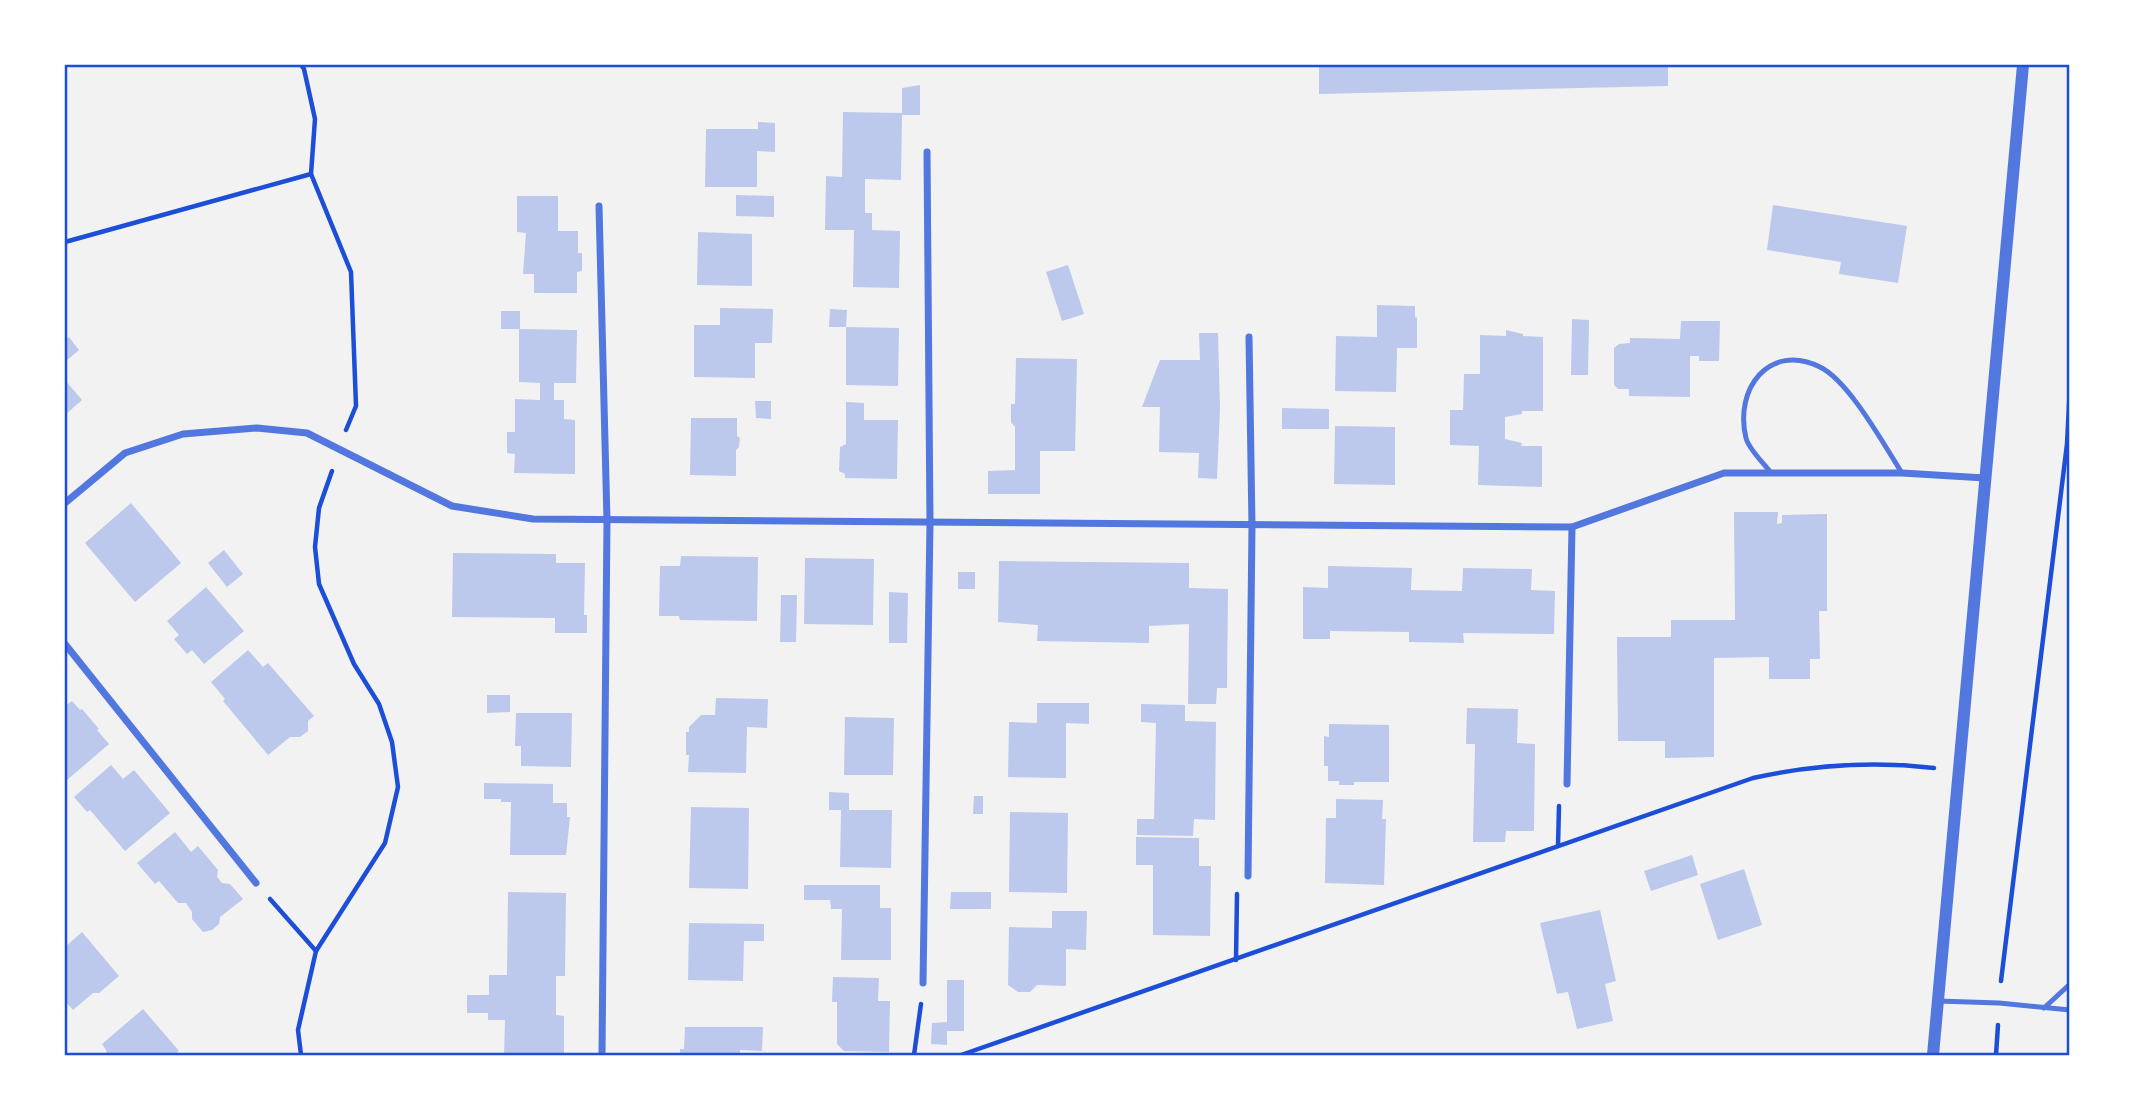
<svg xmlns="http://www.w3.org/2000/svg" width="2135" height="1120" font-family="'Alegreya Sans',sans-serif">
<style>
.building{fill:#bdc9ec}
.lines{fill:none;stroke-linecap:round;stroke-linejoin:round}
.path{stroke:#1d4ed8;stroke-width:4.5}
.service{stroke:#5277de;stroke-width:5}
.minor{stroke:#5277de;stroke-width:7}
.tertiary{stroke:#5277de;stroke-width:12}
.neatline{fill:none;stroke:#1d4ed8;stroke-width:2.5}
</style>
<rect width="100%" height="100%" fill="#f2f2f2"/>
<g class="building">
<polygon points="1319,65 1668,65 1668,86 1319,94"/>
<polygon points="920,85 920,115 902,115 901,180 865,179 865,213 872,213 872,230 900,231 899,288 853,287 854,230 825,230 826,176 842,177 843,112 902,113 902,88"/>
<polygon points="758,122 775,123 775,152 757,151 757,187 705,187 706,129 758,129"/>
<polygon points="736,195 774,196 774,217 736,216"/>
<polygon points="517,196 558,196 558,231 578,231 578,253 582,253 582,271 577,272 577,293 534,293 534,274 523,274 526,233 517,232"/>
<polygon points="1773,205 1907,226 1898,283 1839,274 1841,262 1767,250"/>
<polygon points="698,232 752,234 752,286 697,285"/>
<polygon points="1068,265 1084,314 1062,321 1046,272"/>
<polygon points="1377,305 1415,306 1415,317 1417,318 1417,348 1397,348 1396,392 1335,391 1336,336 1377,337"/>
<polygon points="720,308 773,309 772,343 755,343 755,378 694,377 694,325 720,325"/>
<polygon points="830,309 847,310 846,327 899,328 898,386 846,385 846,327 829,327"/>
<rect x="501" y="311" width="19" height="18"/>
<polygon points="1572,319 1589,320 1588,375 1571,375"/>
<polygon points="1681,321 1720,321 1719,361 1699,361 1699,356 1690,356 1690,397 1629,396 1629,389 1618,389 1614,385 1614,348 1619,344 1630,343 1630,338 1680,339"/>
<polygon points="519,329 577,330 576,383 554,383 554,400 564,400 564,419 575,420 575,474 514,473 515,454 507,453 507,432 515,432 515,399 540,400 540,383 519,382"/>
<polygon points="1506,330 1523,334 1523,336 1543,337 1543,411 1522,411 1522,414 1505,417 1505,439 1522,443 1521,446 1542,446 1542,487 1478,485 1479,446 1450,445 1450,410 1463,410 1464,374 1480,374 1480,335 1506,336"/>
<polygon points="1199,333 1218,333 1220,408 1217,479 1198,478 1199,453 1159,452 1160,407 1142,407 1160,360 1200,360"/>
<polygon points="69,337 79,350 65,362 65,340"/>
<polygon points="1016,358 1077,359 1075,451 1040,451 1040,494 988,494 988,471 1015,470 1015,427 1011,422 1011,404 1015,404"/>
<polygon points="65,380 82,400 65,415"/>
<polygon points="755,401 771,401 771,419 756,418"/>
<polygon points="846,402 864,403 864,420 898,420 897,479 845,478 845,474 839,471 840,447 846,444"/>
<polygon points="1282,408 1329,409 1329,429 1282,429"/>
<polygon points="691,418 737,418 737,436 740,438 739,447 736,450 736,476 690,475"/>
<polygon points="1335,426 1395,427 1395,485 1334,484"/>
<polygon points="131,503 181,563 135,602 85,543"/>
<polygon points="1734,512 1778,512 1777,524 1782,523 1782,515 1827,514 1827,611 1819,611 1820,659 1810,659 1810,679 1769,679 1769,657 1714,658 1714,757 1665,758 1665,741 1618,741 1617,637 1671,637 1671,620 1735,620"/>
<polygon points="224,550 243,574 227,587 208,563"/>
<polygon points="453,553 556,554 556,563 585,563 584,615 587,615 587,633 555,633 555,618 452,617"/>
<polygon points="681,556 758,557 757,621 680,620 679,616 659,616 660,566 680,566"/>
<polygon points="805,558 874,559 873,625 804,624"/>
<polygon points="999,561 1189,563 1189,588 1228,589 1227,688 1217,688 1216,704 1188,704 1189,624 1149,626 1149,643 1037,641 1038,625 998,622"/>
<polygon points="1328,566 1412,568 1411,590 1462,591 1463,568 1532,569 1531,590 1555,591 1554,634 1463,633 1464,643 1409,642 1409,632 1330,631 1330,639 1303,639 1303,587 1328,588"/>
<rect x="958" y="572" width="17" height="17"/>
<polygon points="206,587 244,631 204,664 192,650 187,654 174,639 179,635 167,621"/>
<polygon points="889,592 908,593 907,643 889,643"/>
<polygon points="781,595 797,595 796,642 780,642"/>
<polygon points="248,650 263,667 268,663 314,716 308,721 308,731 300,737 290,737 268,755 223,701 225,699 211,682"/>
<polygon points="487,695 510,695 510,712 487,713"/>
<polygon points="716,698 768,699 767,728 747,727 746,773 688,772 689,755 686,755 686,732 689,732 689,727 701,715 715,715"/>
<polygon points="72,701 80,710 82,709 99,729 97,730 109,744 67,780 65,777 65,706"/>
<polygon points="1037,703 1089,703 1089,724 1066,723 1066,778 1008,777 1009,722 1037,723"/>
<polygon points="1141,704 1185,705 1185,721 1216,722 1215,820 1194,819 1193,836 1137,835 1137,819 1154,819 1156,723 1141,722"/>
<polygon points="1467,708 1518,709 1517,743 1535,744 1534,831 1506,831 1505,842 1473,842 1475,744 1466,744"/>
<polygon points="516,713 572,713 571,767 521,766 521,746 515,746"/>
<polygon points="845,717 894,718 893,775 844,775"/>
<polygon points="1329,724 1389,725 1389,782 1354,782 1354,785 1339,785 1339,781 1328,781 1328,766 1324,766 1324,736 1329,737"/>
<polygon points="111,765 123,779 134,770 170,813 125,851 90,810 87,812 74,797"/>
<polygon points="484,783 553,784 553,803 567,803 567,817 570,817 566,855 510,855 511,802 501,802 501,799 484,799"/>
<polygon points="829,792 849,793 849,810 892,810 891,868 840,867 841,810 829,810"/>
<polygon points="974,796 983,796 983,814 973,814"/>
<polygon points="1336,799 1383,800 1382,819 1386,819 1384,885 1325,883 1326,818 1336,818"/>
<polygon points="691,807 749,808 748,889 689,888"/>
<polygon points="1010,812 1068,813 1067,893 1009,892"/>
<polygon points="175,832 191,852 198,846 218,870 217,877 222,883 230,884 243,899 220,917 219,924 212,930 203,932 192,919 192,912 186,903 178,903 159,881 155,884 137,863"/>
<polygon points="1136,837 1199,838 1199,866 1211,866 1210,936 1153,935 1153,865 1136,865"/>
<polygon points="1692,855 1698,875 1651,891 1644,871"/>
<polygon points="1744,869 1762,925 1718,940 1700,884"/>
<polygon points="804,885 880,885 880,908 891,908 891,960 841,960 842,909 831,909 830,900 804,900"/>
<polygon points="508,892 566,893 565,976 556,976 556,1015 564,1016 564,1055 504,1055 505,1020 488,1020 488,1013 467,1013 467,995 489,995 489,975 507,975"/>
<polygon points="951,892 991,892 991,909 950,909"/>
<polygon points="1600,910 1616,981 1605,984 1613,1021 1577,1029 1568,992 1557,994 1540,923"/>
<polygon points="1052,911 1087,911 1086,950 1066,949 1066,986 1037,985 1030,992 1018,992 1008,985 1009,927 1052,928"/>
<polygon points="689,923 764,924 764,941 744,941 743,981 688,980"/>
<polygon points="82,932 119,976 99,993 93,993 73,1010 65,1001 65,947"/>
<polygon points="833,977 879,978 878,1001 890,1001 889,1052 844,1051 837,1044 837,1002 832,1002"/>
<polygon points="947,980 964,980 964,1031 947,1031 947,1045 931,1044 932,1023 947,1022"/>
<polygon points="143,1009 179,1051 174,1055 107,1055 106,1050 102,1044"/>
<polygon points="685,1027 763,1027 762,1051 740,1050 740,1055 680,1055 680,1049 684,1049"/>
</g>
<g class="lines">
<g class="path">
<polyline points="311,174 351,272 356,406 346,430"/>
<polyline points="65,242 311,174 315,119 304,69 301,65"/>
<polyline points="1558,846 1559,806"/>
<polyline points="270,899 316,951"/>
<polyline points="1236,960 1237,894"/>
<polyline points="2001,981 2067,444 2070,385"/>
<polyline points="301,1055 298,1030 316,951 385,843 398,787 392,742 379,704 354,664 319,584 315,547 319,508 332,471"/>
<polyline points="914,1055 921,1004"/>
<path d="M 961,1055 L 1753,778 C 1812,765 1873,761 1934,768"/>
<polyline points="1996,1055 1998,1025"/>
</g>
<g class="service">
<path d="M 1771,473 C 1764,463 1749,450 1746,438 C 1734,389 1769,342 1820,367 C 1849,381 1884,445 1902,473"/>
<polyline points="1938,1001 1999,1003 2070,1010"/>
<polyline points="2044,1008 2070,984"/>
</g>
<g class="minor">
<polyline points="599,206 607,521 602,1055"/>
<polyline points="65,503 125,453 183,434 257,428 307,433 452,506 533,519 1572,527 1724,473 1902,473 1985,478"/>
<polyline points="65,644 256,883"/>
<polyline points="1567,784 1572,527"/>
<polyline points="1248,876 1252,526 1249,337"/>
<polyline points="923,983 930,523 927,152"/>
</g>
<polyline class="tertiary" points="1933,1055 2023,65"/>
</g>
<rect width="2135" height="1120" fill="none" stroke="#ffffff" stroke-width="133"/>
<rect x="66" y="66" width="2002" height="988" class="neatline"/>
</svg>
